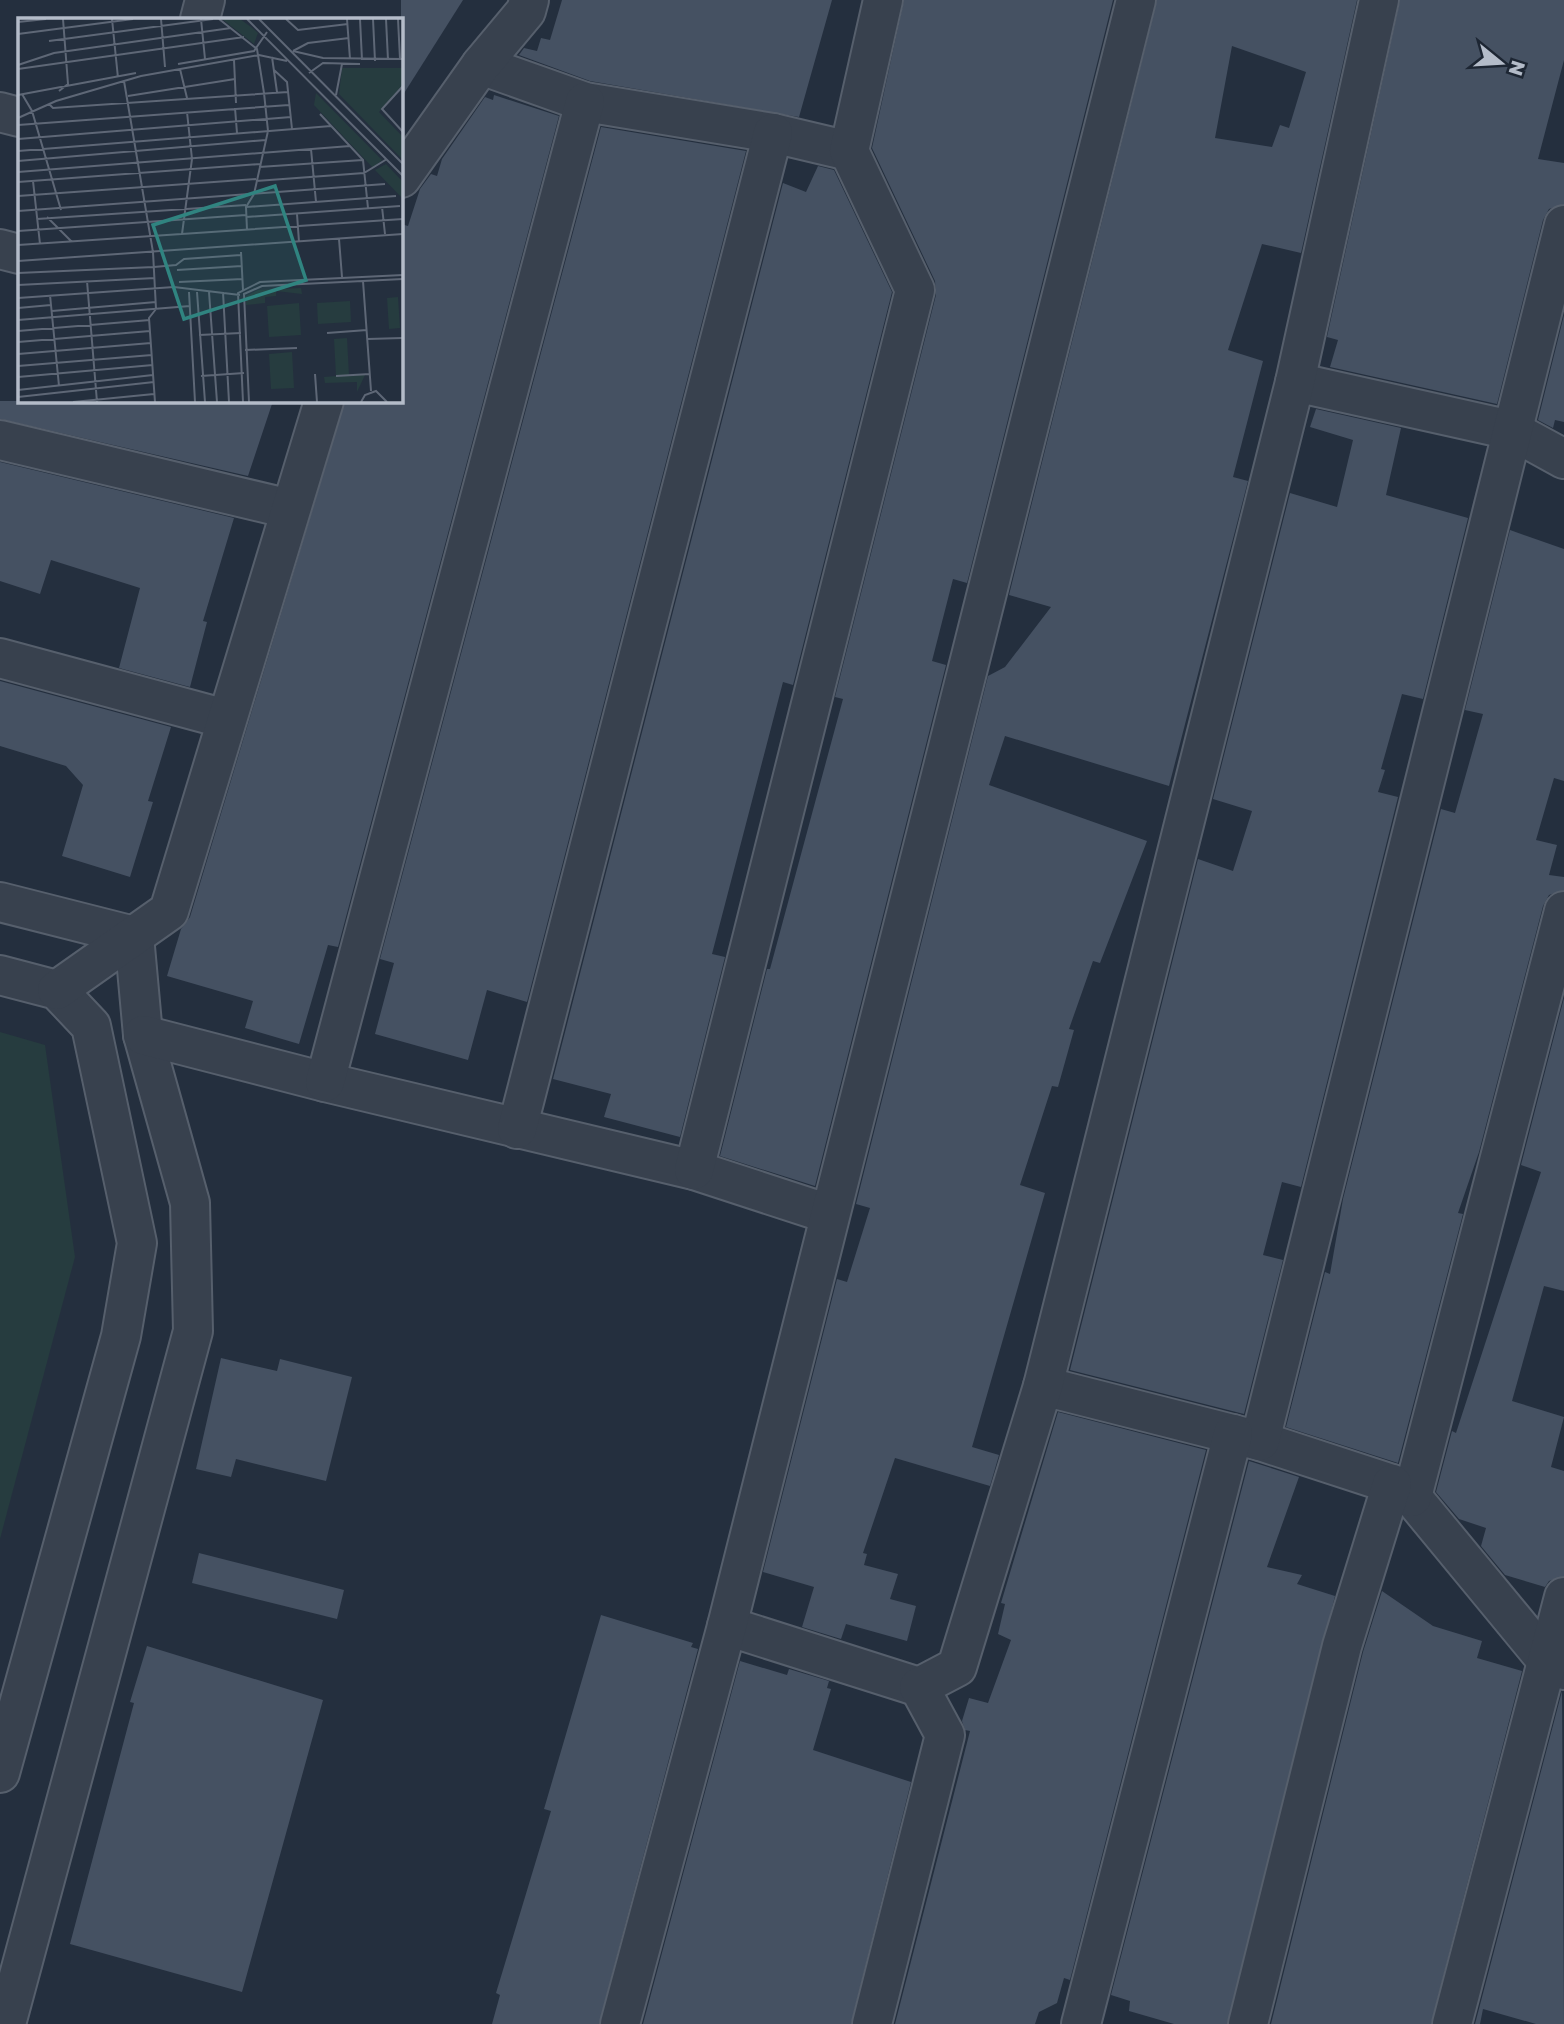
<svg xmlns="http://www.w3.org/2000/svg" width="1564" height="2024" font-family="'Golos Text',sans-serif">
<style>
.green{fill:#263c3f}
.building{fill:#455162;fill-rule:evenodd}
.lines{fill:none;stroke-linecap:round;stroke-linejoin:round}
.minor-casing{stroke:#565f6c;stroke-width:42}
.minor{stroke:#38414e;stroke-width:38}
.inset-road{fill:none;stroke:#5e6776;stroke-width:2}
.view{fill:#308480;fill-opacity:0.15;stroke:#308480;stroke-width:3.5}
.inset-edge{fill:none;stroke:#b4bcc9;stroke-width:3.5}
</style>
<rect width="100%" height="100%" fill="#242f3e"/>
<polygon class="green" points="0,1032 45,1045 75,1257 0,1539"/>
<g class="building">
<polygon points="401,0 463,0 401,98"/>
<polygon points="562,0 832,0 799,117 590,81 519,55 524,48 537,51 541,38 550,40"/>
<polygon points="904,0 1113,0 967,583 953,579 932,661 946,665 815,1186 720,1156 767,969 770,969 843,699 835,697 936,295 935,281 872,148"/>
<path d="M 1157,0 L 1357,0 L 1301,253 L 1262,244 L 1228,350 L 1263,361 L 1233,477 L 1248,481 L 1169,786 L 1005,736 L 989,785 L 1147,841 L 1100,963 L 1093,961 L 1069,1029 L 1074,1030 L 1058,1087 L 1052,1086 L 1020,1185 L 1045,1193 L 972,1447 L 999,1455 L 990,1486 L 895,1458 L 863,1553 L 867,1554 L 864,1565 L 898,1574 L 890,1599 L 916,1606 L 907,1641 L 846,1624 L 841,1639 L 802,1627 L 814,1587 L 763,1572 L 836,1283 L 837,1279 L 847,1282 L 870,1208 L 856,1204 L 988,676 L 1005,667 L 1051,607 L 1009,595 ZM 1232,46 L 1306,72 L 1289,128 L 1280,125 L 1272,147 L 1215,138 Z"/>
<polygon points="1400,0 1564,0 1564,60 1538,159 1564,163 1564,204 1549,209 1543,220 1497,404 1330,367 1338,340 1327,337"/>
<polygon points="494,95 559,116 338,947 328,945 299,1044 245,1028 253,1001 167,976 181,929 190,917 345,401 401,401 401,224 408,226 420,189 431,174 437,176 442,159 485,97 493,100"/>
<polygon points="601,127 746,151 527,1002 487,990 468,1060 375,1034 394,963 380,959"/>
<polygon points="818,166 834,170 892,292 793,685 783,682 712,954 725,957 680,1137 604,1117 611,1094 553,1079 783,183 806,192"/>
<polygon points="1564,315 1564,422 1555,420 1553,428 1538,420"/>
<polygon points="0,401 273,401 248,476 0,419"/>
<polygon points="1316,409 1401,428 1386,495 1468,518 1423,699 1402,694 1381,769 1385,770 1378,792 1398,797 1301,1187 1282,1182 1263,1255 1283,1260 1244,1414 1070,1370 1198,859 1233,871 1252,811 1213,799 1290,493 1337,507 1353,440 1310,427"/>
<polygon points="0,462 234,518 203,621 207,622 190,687 119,668 140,588 51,560 40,594 0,581"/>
<polygon points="1510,530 1564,549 1564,781 1554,778 1536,840 1557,845 1549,875 1564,877 1564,890 1549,895 1543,906 1479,1152 1458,1213 1463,1214 1398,1463 1286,1427 1325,1272 1330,1274 1343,1199 1441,809 1455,813 1483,714 1465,710"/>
<polygon points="0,681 171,727 148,801 153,802 130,877 62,856 83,785 66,766 0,746"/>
<polygon points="1564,998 1564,1291 1544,1286 1512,1401 1564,1417 1551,1467 1564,1471 1564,1576 1549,1581 1545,1587 1505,1575 1481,1546 1486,1528 1459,1519 1436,1492 1452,1431 1456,1433 1541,1172 1521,1165"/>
<polygon points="221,1358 277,1371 280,1359 352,1377 326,1481 236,1459 231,1477 196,1469"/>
<polygon points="1058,1412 1206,1450 1070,1980 1064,1978 1057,2003 1039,2012 1035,2024 895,2024 970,1731 965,1730 962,1721 969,1698 988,1703 1011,1640 998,1634 1005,1604 1001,1603"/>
<polygon points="1249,1461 1299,1477 1267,1567 1302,1575 1297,1584 1335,1596 1227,2024 1174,2024 1129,2011 1130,2001 1111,1995"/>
<polygon points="199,1553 344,1590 337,1619 192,1583"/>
<polygon points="1382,1591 1433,1626 1482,1641 1477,1658 1522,1671 1431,2024 1271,2024 1363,1652"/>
<polygon points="601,1615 693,1643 691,1647 698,1649 599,2024 492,2024 500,1995 496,1993 551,1811 544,1809"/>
<polygon points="147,1646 323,1700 242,1992 70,1944 134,1703 130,1702"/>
<polygon points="740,1661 787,1675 789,1669 829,1681 827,1688 831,1689 813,1750 911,1782 851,2024 643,2024"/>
<polygon points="1562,1691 1564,2024 1536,2024 1483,2009 1480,2024 1475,2024"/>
</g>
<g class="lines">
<g class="minor-casing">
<g id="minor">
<polyline points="200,19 205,0"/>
<polyline points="481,65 585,102 773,133 849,151"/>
<polyline points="0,112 19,117"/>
<polyline points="401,178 481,65 526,11 529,0"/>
<polyline points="0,249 19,254"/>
<polyline points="1295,382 1511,430 1564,459"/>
<polyline points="0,440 290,509"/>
<polyline points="0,658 226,719"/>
<polyline points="0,902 134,936 143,1035 190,1203 193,1331 6,2024"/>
<polyline points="0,975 57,990 91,1026 137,1243 121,1336 0,1773"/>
<polyline points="57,990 169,911 324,401"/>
<polyline points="143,1035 325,1082 694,1170 829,1214"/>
<polyline points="325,1082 585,102"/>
<polyline points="517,1129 773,133"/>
<polyline points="694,1170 915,290 849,151 883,0"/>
<polyline points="1043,1386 1260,1441 1392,1484 1412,1497 1548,1662 1564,1670"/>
<polyline points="1260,1441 1564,225"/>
<polyline points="1412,1497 1564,911"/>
<polyline points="727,1626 919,1687"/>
<polyline points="620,2024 727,1626 1136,0"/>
<polyline points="872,2024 945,1735 919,1687 957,1667 1043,1386 1295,382 1379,0"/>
<polyline points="1081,2024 1233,1434"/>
<polyline points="1248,2024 1342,1646 1392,1484"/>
<polyline points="1452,2024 1564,1597"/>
</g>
</g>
<use href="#minor" class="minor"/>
</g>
<g transform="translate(18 18)">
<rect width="385" height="385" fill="#242f3e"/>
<path d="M 204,1 L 222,1 L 233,9 L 240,15 L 236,26 ZM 324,50 L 385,50 L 385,68 L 361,94 L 385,119 L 385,142 L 321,76 ZM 298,75 L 364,142 L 355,150 L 296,87 ZM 368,146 L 385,164 L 385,181 L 357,152 ZM 283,270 L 284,276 L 258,273 L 258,278 L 247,279 L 247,285 L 228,287 L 228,278 L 240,272 ZM 380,279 L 382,310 L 371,311 L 369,280 ZM 332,283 L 333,304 L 300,306 L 299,285 ZM 281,285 L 283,317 L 251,319 L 249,288 ZM 329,320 L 331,357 L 347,357 L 339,374 L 339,364 L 307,365 L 306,359 L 318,358 L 316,321 ZM 274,334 L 276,370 L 253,371 L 251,336 Z" fill="#263c3f"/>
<path class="inset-road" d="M 94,1 L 100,60M 143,1 L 147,49M 183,1 L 187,41M 201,1 L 239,31 L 246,75 L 250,113 L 236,176 L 228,189 L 229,212M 229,1 L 385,158M 241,1 L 385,146M 268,1 L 280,12 L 330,6M 329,1 L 332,41M 342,1 L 344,42M 355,1 L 357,43M 368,1 L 370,42M 380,1 L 382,41M 0,4 L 28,1M 0,16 L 115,1M 31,23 L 195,1M 275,33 L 290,25 L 331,20M 275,33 L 305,40 L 385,41M 254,39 L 259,74M 216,42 L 218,85M 160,46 L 236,33 L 249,14M 0,47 L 36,35 L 213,10M 0,51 L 226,19M 162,51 L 169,80M 256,52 L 269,64 L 274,111M 291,55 L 305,45 L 342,46M 106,63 L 135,234 L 138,291 L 131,300 L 137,384M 385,68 L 364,91 L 385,114M 41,73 L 50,66 L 45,1M 4,76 L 14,93 L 43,192M 0,77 L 118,55M 318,77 L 324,46M 110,78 L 217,61M 31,86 L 35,90 L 270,74M 217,90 L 219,115M 302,96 L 345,142 L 350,190M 0,100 L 38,83 L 123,58 L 241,37 L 269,43M 0,107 L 271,87M 0,121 L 273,99M 293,131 L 298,184M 0,133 L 313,108M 0,143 L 248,122M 241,149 L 345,142M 0,154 L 332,128M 15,163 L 22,226M 238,163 L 346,155 L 369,141M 0,164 L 242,146M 0,178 L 238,161M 228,189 L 378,178M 364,189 L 367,216M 0,193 L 367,166M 279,196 L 281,224M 29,199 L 54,224M 228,199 L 382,188M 19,201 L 228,187M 0,213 L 228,197M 164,216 L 174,141 L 169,94M 321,221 L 324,259M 0,227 L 385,201M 223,234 L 225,272M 0,243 L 385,216M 159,252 L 224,248M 0,255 L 136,249 L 158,247 L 166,241 L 223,237M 69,263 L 79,384M 345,263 L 353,373M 161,264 L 225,261M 0,267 L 137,260M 171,274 L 177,384M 179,274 L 187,384M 191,274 L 199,384M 205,274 L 211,384M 32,277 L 41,368M 0,280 L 156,269 L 222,277M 0,290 L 33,287M 34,293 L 138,284M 0,302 L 172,288M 0,313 L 132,302M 309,315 L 349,312M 181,317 L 223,315M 350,321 L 384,320M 0,324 L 132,313M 227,332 L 279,330M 0,336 L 133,325M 0,348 L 134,337M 297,356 L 299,384M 183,358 L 226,355M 318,358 L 352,356M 0,359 L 135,347M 0,372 L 135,357M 0,379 L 136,364M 55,384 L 136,376M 225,384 L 220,275 L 242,264 L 385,257M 231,384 L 226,276 L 244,268 L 385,261M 343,384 L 347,377 L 358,373 L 369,384"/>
<path class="view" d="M 257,168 L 288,262 L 166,301 L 135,207 Z"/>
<rect width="385" height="385" class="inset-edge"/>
</g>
<g transform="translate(1501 63) rotate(108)" stroke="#1d2633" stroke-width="5" paint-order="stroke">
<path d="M0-5L12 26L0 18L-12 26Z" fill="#b4bcc9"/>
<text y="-10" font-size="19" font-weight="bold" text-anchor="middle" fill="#b4bcc9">N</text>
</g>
</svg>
